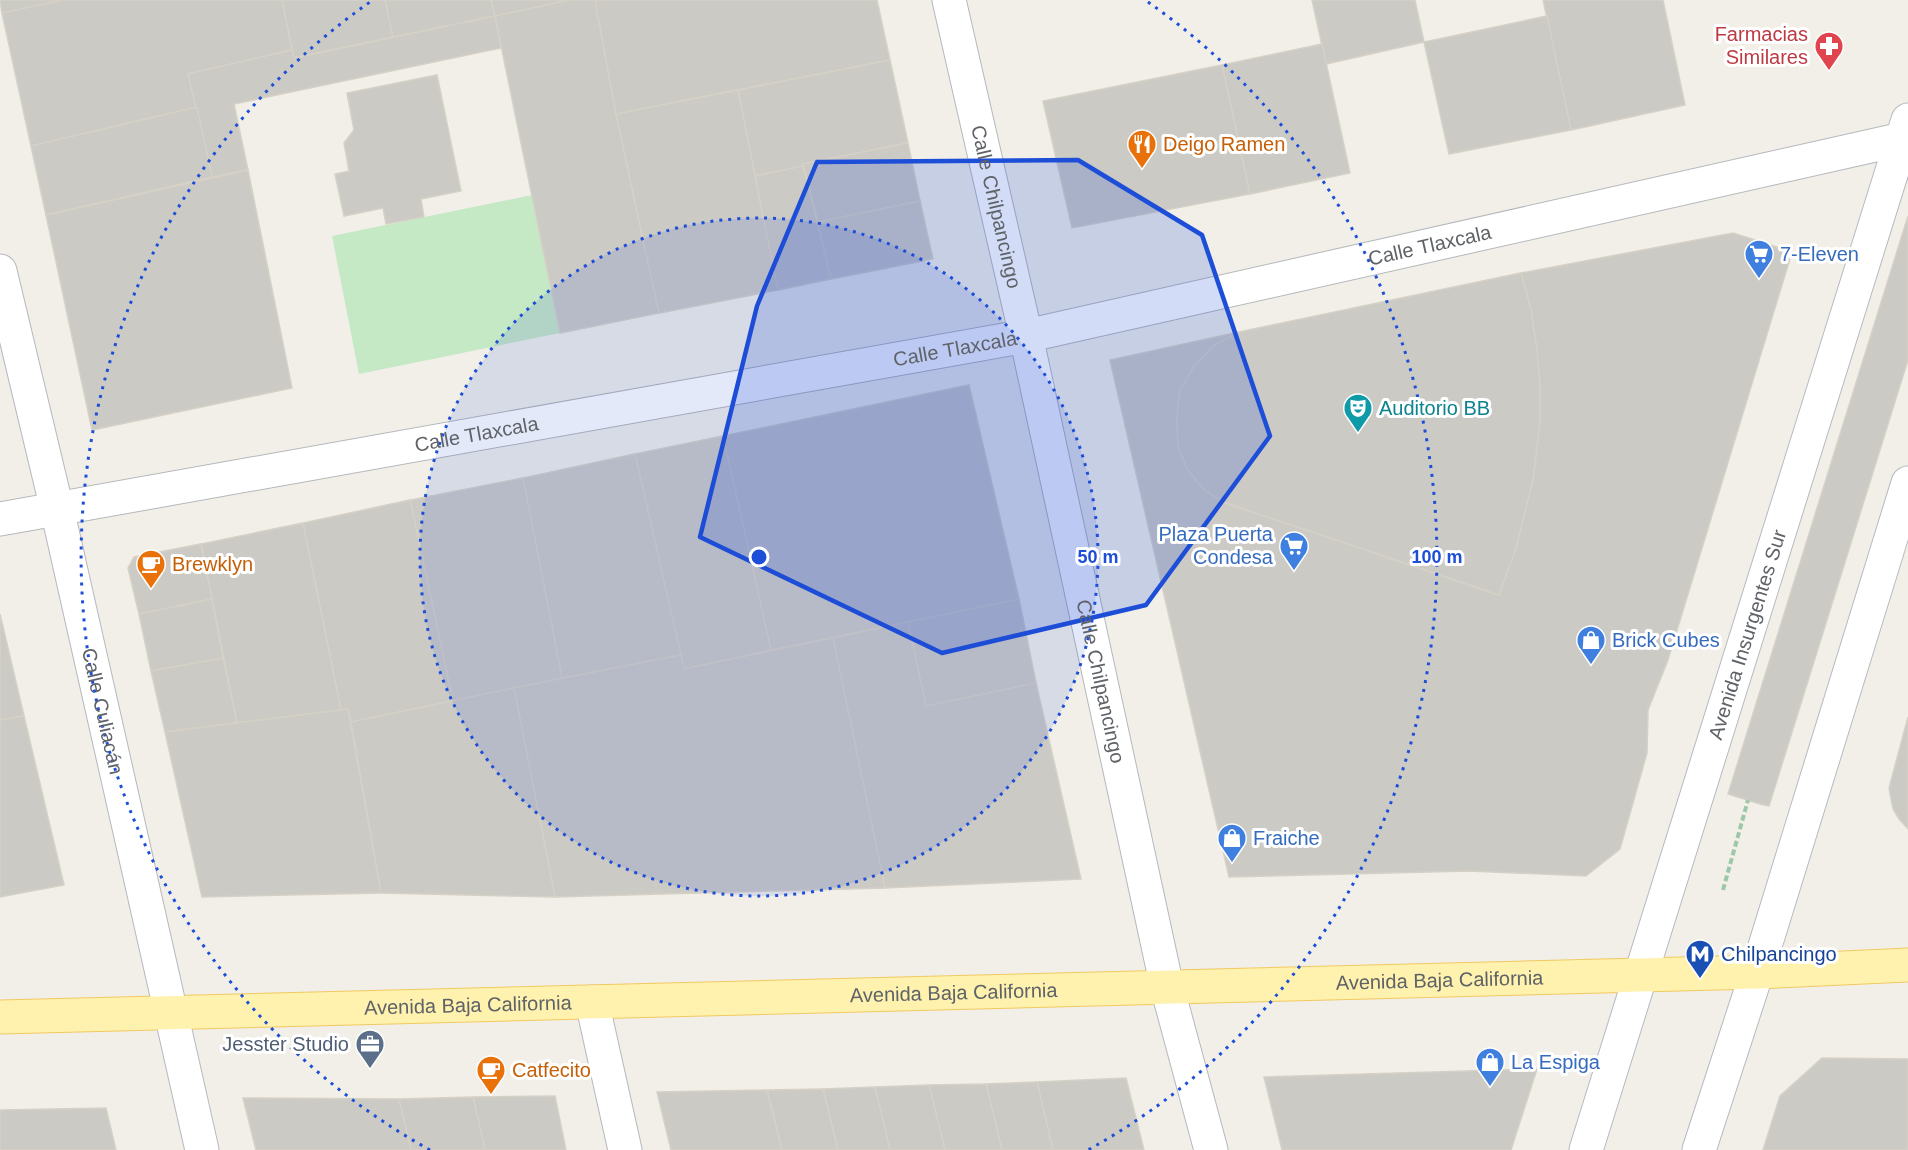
<svg xmlns="http://www.w3.org/2000/svg" width="1908" height="1150" font-family="Helvetica,sans-serif">
<style>
.green{fill:#c5e8c5}
.building{fill:#cccac5;stroke:#d6d1c6;stroke-width:1.5}
.lines{fill:none;stroke-linecap:round;stroke-linejoin:round}
.minor-casing{stroke:#b5b8bc;stroke-width:35}
.secondary-casing{stroke:#b6babf;stroke-width:35}
.primary-casing{stroke:#f2c960;stroke-width:35}
.path{stroke:#9cc7a9;stroke-width:4;stroke-dasharray:6 3;stroke-linecap:butt}
.minor{stroke:#fff;stroke-width:33}
.secondary{stroke:#fff;stroke-width:33}
.primary{stroke:#fff2af;stroke-width:33}
.marked{fill:#1d4ed8;fill-opacity:0.2;stroke:#1d4ed8;stroke-width:4.5;stroke-linejoin:round}
.ring{fill:none;stroke:#1d4ed8;stroke-width:3;stroke-dasharray:3 6}
.labels{text-anchor:middle;dominant-baseline:central;stroke-width:6;stroke-linejoin:round;paint-order:stroke}
.health-label{font-size:20px;fill:#be3a42;stroke:#fff;text-anchor:end}
.food-label{font-size:20px;fill:#c56008;stroke:#fff;text-anchor:start}
.street-label{font-size:20px;fill:#5f6368;stroke:#fff}
.shop-label{font-size:20px;fill:#366cbe;stroke:#fff;text-anchor:start}
.culture-label{font-size:20px;fill:#0d838f;stroke:#fff;text-anchor:start}
.transit-label{font-size:20px;fill:#164399;stroke:#fff;text-anchor:start}
.service-label{font-size:20px;fill:#4e5e75;stroke:#fff;text-anchor:end}
.centre{fill:#1d4ed8;stroke:#fff;stroke-width:3}
.ring-label{font-size:18px;text-anchor:middle;font-weight:bold;fill:#1d4ed8;stroke:#fff;stroke-width:6;stroke-linejoin:round;paint-order:stroke}
</style>
<rect width="100%" height="100%" fill="#f1efe8"/>
<polygon class="green" points="532,195 560,333 359,374 332,236"/>
<g class="building">
<polygon points="0,0 63,0 2,13"/>
<polygon points="63,0 282,0 292,50 188,74 197,107 31,146 2,13"/>
<polygon points="282,0 385,0 393,37 294,58"/>
<polygon points="385,0 491,0 495,16 393,37"/>
<polygon points="491,0 570,0 495,16"/>
<polygon points="570,0 595,0 616,114 659,313 560,333 495,16"/>
<polygon points="595,0 877,0 890,60 616,114"/>
<polygon points="1312,0 1415,0 1424,42 1326,64"/>
<polygon points="1543,0 1663,0 1685,105 1571,130"/>
<polygon points="495,16 501,48 234,104 248,170 212,177 188,74 292,50 294,58"/>
<polygon points="1547,16 1571,130 1449,154 1424,42"/>
<polygon points="1322,44 1350,173 1250,194 1222,65"/>
<polygon points="890,60 908,143 803,164 803,166 755,176 738,90"/>
<polygon points="1222,65 1250,194 1072,228 1043,101"/>
<polygon points="437,75 461,191 421,199 424,217 386,224 383,208 344,216 335,174 349,171 344,143 354,130 347,93"/>
<polygon points="738,90 778,290 659,313 616,114"/>
<polygon points="197,107 212,177 46,215 31,146"/>
<polygon points="908,143 920,201 818,222 803,164"/>
<polygon points="803,166 831,279 778,290 755,176"/>
<polygon points="248,170 292,388 92,430 46,215"/>
<polygon points="920,201 933,259 831,279 818,222"/>
<polygon points="1908,216 1908,360 1769,806 1760,804 1728,794"/>
<polygon points="1733,233 1792,252 1668,660 1648,710 1647,753 1620,849 1586,876 1469,871 1229,877 1110,360 1239,332 1213,346 1193,368 1179,393 1177,420 1178,446 1187,469 1204,490 1226,503 1499,595 1516,548 1533,479 1540,422 1540,386 1537,351 1531,309 1521,273"/>
<polygon points="1521,273 1531,309 1537,351 1540,386 1540,422 1533,479 1516,548 1499,595 1226,503 1204,490 1187,469 1178,446 1177,420 1179,393 1193,368 1213,346 1239,332"/>
<polygon points="969,385 1019,599 771,650 723,436"/>
<polygon points="723,436 771,650 684,669 635,454"/>
<polygon points="635,454 681,655 562,678 523,478"/>
<polygon points="523,478 562,678 453,701 410,500"/>
<polygon points="410,500 453,701 351,722 348,709 341,710 303,523"/>
<polygon points="303,523 341,710 237,723 201,544"/>
<polygon points="201,544 212,599 139,614 128,568 134,557"/>
<polygon points="212,599 223,658 151,671 139,614"/>
<polygon points="1019,599 1036,683 926,706 908,622"/>
<polygon points="0,614 24,716 0,720"/>
<polygon points="908,622 926,706 1036,683 1081,879 885,888 833,638"/>
<polygon points="833,638 885,888 555,897 514,688 681,655 684,669"/>
<polygon points="223,658 237,723 165,732 151,671"/>
<polygon points="514,688 555,897 381,893 351,722"/>
<polygon points="348,709 381,893 202,897 165,732"/>
<polygon points="24,716 64,885 0,897 0,720"/>
<polygon points="1908,717 1908,829 1899,819 1893,809 1889,788"/>
<polygon points="1822,1058 1908,1059 1908,1150 1763,1150 1780,1096"/>
<polygon points="1537,1069 1511,1150 1282,1150 1264,1077"/>
<polygon points="1126,1078 1144,1150 1053,1150 1037,1082"/>
<polygon points="1037,1082 1053,1150 1002,1150 986,1084"/>
<polygon points="986,1084 1002,1150 945,1150 929,1085"/>
<polygon points="929,1085 945,1150 890,1150 875,1087"/>
<polygon points="875,1087 890,1150 838,1150 823,1089"/>
<polygon points="823,1089 838,1150 782,1150 767,1090"/>
<polygon points="767,1090 782,1150 671,1150 657,1092"/>
<polygon points="555,1096 566,1150 485,1150 473,1097"/>
<polygon points="473,1097 485,1150 411,1150 399,1099"/>
<polygon points="243,1098 399,1099 411,1150 256,1150"/>
<polygon points="106,1108 116,1150 0,1150 0,1110"/>
</g>
<g class="lines">
<g class="minor-casing">
<g id="minor">
<path id="s1" d="M 949,0 L 1026,336 L 1167,987 L 1211,1150"/>
<path id="s2" d="M 0,271 L 57,509 L 202,1150"/>
<path id="s3" d="M 0,519 L 1026,336 L 1902,139"/>
<polyline points="592,1002 625,1150"/>
</g>
</g>
<g class="secondary-casing">
<g id="secondary">
<path id="s4" d="M 1586,1150 L 1908,120"/>
<polyline points="1699,1150 1757,972 1908,483"/>
</g>
</g>
<g class="primary-casing">
<g id="primary">
<path id="s5" d="M 0,1017 L 1757,972 L 1908,965"/>
</g>
</g>
<polyline class="path" points="1723,890 1748,800"/>
<use href="#minor" class="minor"/>
<use href="#secondary" class="secondary"/>
<use href="#primary" class="primary"/>
</g>
<path class="marked" d="M 1078,160 L 1202,235 L 1270,436 L 1146,605 L 942,653 L 700,537 L 757,306 L 817,162 Z"/>
<circle cx="759" cy="557" r="339" fill="#1d4ed8" fill-opacity=".12"/>
<g class="ring">
<circle cx="759" cy="557" r="339"/>
<path d="M430 1150A678 678 0 0 1 370 2M1148 2A678 678 0 0 1 1088 1150"/>
</g>
<defs>
<g id="pharmacy-pin" transform="scale(1.5)"><path d="M0 17L-7.5 6A9.5 9.5 0 1 1 7.5 6Z" fill="#e0444e" stroke="#fff"/><path d="M-2-6h4v4h4v4h-4v4h-4v-4h-4v-4h4Z" fill="#fff"/></g>
<g id="restaurant-pin" transform="scale(1.5)"><path d="M0 17L-7.5 6A9.5 9.5 0 1 1 7.5 6Z" fill="#e8710a" stroke="#fff"/><path d="M-5-6h1v4h1v-4h1v4h1v-4h1v5L-1.5 .5V6h-2V.5L-5-1ZM5-6V6H3V1.5H1.5Q1.5-4 5-6Z" fill="#fff"/></g>
<g id="supermarket-pin" transform="scale(1.5)"><path d="M0 17L-7.5 6A9.5 9.5 0 1 1 7.5 6Z" fill="#3f7fe0" stroke="#fff"/><path d="M-6-5.5h2.5l.6 2H6L4.5 2H-2.5L-4.4-4H-6ZM-1.5 3.2a1.3 1.3 0 1 0 .1 0ZM3 3.2a1.3 1.3 0 1 0 .1 0Z" fill="#fff"/></g>
<g id="theatre-pin" transform="scale(1.5)"><path d="M0 17L-7.5 6A9.5 9.5 0 1 1 7.5 6Z" fill="#0f9aa8" stroke="#fff"/><path d="M-5-5.5Q0-4 5-5.5V0Q5 5 0 6Q-5 5-5 0ZM-3.3-2.5H-1v1.5H-3.3ZM1-2.5H3.3v1.5H1ZM-2.8 1Q0 5.5 2.8 1Z" fill="#fff"/></g>
<g id="cafe-pin" transform="scale(1.5)"><path d="M0 17L-7.5 6A9.5 9.5 0 1 1 7.5 6Z" fill="#e8710a" stroke="#fff"/><path d="M-5.5-4.5H6V0H3Q3 3.5 0 3.5H-2.5Q-5.5 3.5-5.5 0ZM3-3.2v2h1.7v-2ZM-6 4.5H4V6H-6Z" fill="#fff"/></g>
<g id="shop-pin" transform="scale(1.5)"><path d="M0 17L-7.5 6A9.5 9.5 0 1 1 7.5 6Z" fill="#3f7fe0" stroke="#fff"/><path d="M-5-2.5h2.3a2.7 3.5 0 0 1 5.4 0H5L5.5 6h-11ZM-1.5-2.5h3a1.5 2.3 0 0 0-3 0Z" fill="#fff"/></g>
<g id="metro-pin" transform="scale(1.5)"><path d="M0 17L-7.5 6A9.5 9.5 0 1 1 7.5 6Z" fill="#1a4fb4" stroke="#fff"/><path d="M-5.5 5V-5H-3L0 0L3-5H5.5V5H3V-.5L0 4L-3-.5V5Z" fill="#fff"/></g>
<g id="office-pin" transform="scale(1.5)"><path d="M0 17L-7.5 6A9.5 9.5 0 1 1 7.5 6Z" fill="#5c6f8a" stroke="#fff"/><path d="M-6-3h4V-5.5h4V-3h4V5H-6ZM-1-4.5V-3h2v-1.5ZM-6 0V1H6V0Z" fill="#fff"/></g>
</defs>
<g fill-rule="evenodd">
<use href="#pharmacy-pin" x="1829" y="46"/>
<use href="#restaurant-pin" x="1142" y="144"/>
<use href="#supermarket-pin" x="1759" y="254"/>
<use href="#theatre-pin" x="1358" y="408"/>
<use href="#supermarket-pin" x="1294" y="546"/>
<use href="#cafe-pin" x="151" y="564"/>
<use href="#shop-pin" x="1591" y="640"/>
<use href="#shop-pin" x="1232" y="838"/>
<use href="#metro-pin" x="1700" y="954"/>
<use href="#office-pin" x="370" y="1044"/>
<use href="#shop-pin" x="1490" y="1062"/>
<use href="#cafe-pin" x="491" y="1070"/>
</g>
<g class="labels">
<g class="health-label">
<text x="1808" y="34">Farmacias<tspan x="1808" dy="23">Similares</tspan></text>
</g>
<g class="food-label">
<text x="1163" y="144">Deigo Ramen</text>
<text x="172" y="564">Brewklyn</text>
<text x="512" y="1070">Catfecito</text>
</g>
<g class="street-label">
<text stroke="none"><textPath href="#s1" startOffset="212">Calle Chilpancingo</textPath></text>
<text stroke="none"><textPath href="#s3" startOffset="1456">Calle Tlaxcala</textPath></text>
<text stroke="none"><textPath href="#s3" startOffset="970">Calle Tlaxcala</textPath></text>
<text stroke="none"><textPath href="#s3" startOffset="484">Calle Tlaxcala</textPath></text>
<text stroke="none"><textPath href="#s4" startOffset="540">Avenida Insurgentes Sur</textPath></text>
<text stroke="none"><textPath href="#s1" startOffset="698">Calle Chilpancingo</textPath></text>
<text stroke="none"><textPath href="#s2" startOffset="452">Calle Culiacán</textPath></text>
<text stroke="none"><textPath href="#s5" startOffset="1440">Avenida Baja California</textPath></text>
<text stroke="none"><textPath href="#s5" startOffset="954">Avenida Baja California</textPath></text>
<text stroke="none"><textPath href="#s5" startOffset="468">Avenida Baja California</textPath></text>
</g>
<g class="shop-label">
<text x="1780" y="254">7-Eleven</text>
<text x="1273" y="534" text-anchor="end">Plaza Puerta<tspan x="1273" dy="23">Condesa</tspan></text>
<text x="1612" y="640">Brick Cubes</text>
<text x="1253" y="838">Fraiche</text>
<text x="1511" y="1062">La Espiga</text>
</g>
<g class="culture-label">
<text x="1379" y="408">Auditorio BB</text>
</g>
<g class="transit-label">
<text x="1721" y="954">Chilpancingo</text>
</g>
<g class="service-label">
<text x="349" y="1044">Jesster Studio</text>
</g>
</g>
<circle cx="759" cy="557" r="9" class="centre"/>
<g class="ring-label">
<text x="1098" y="563">50 m</text>
<text x="1437" y="563">100 m</text>
</g>
</svg>
